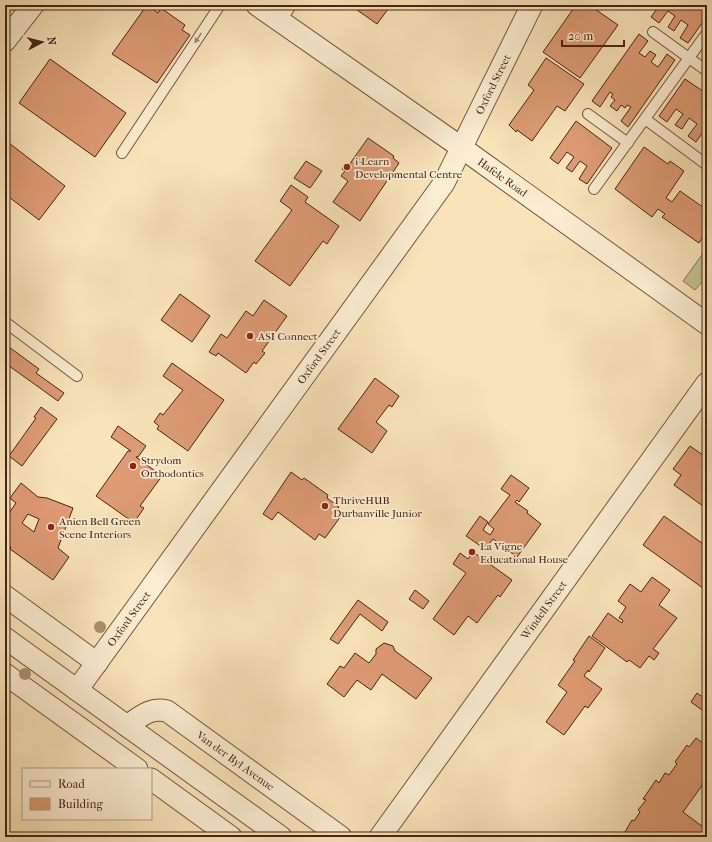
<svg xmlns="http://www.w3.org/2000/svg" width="712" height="842" font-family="'IM FELL French Canon',serif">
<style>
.green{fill:#bfc48f;stroke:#837452}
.building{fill:#de9b74;stroke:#472415;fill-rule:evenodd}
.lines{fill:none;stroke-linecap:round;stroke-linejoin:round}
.service-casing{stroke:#74543e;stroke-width:12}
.minor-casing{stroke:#74543e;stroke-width:23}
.service{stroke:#fbedd2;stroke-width:10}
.minor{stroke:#fbedd2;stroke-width:21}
.tree{fill:#a89070}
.oneway{fill:#a18874}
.poi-dot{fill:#8f2418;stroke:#fbedd2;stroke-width:1.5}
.labels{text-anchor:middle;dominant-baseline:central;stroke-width:3.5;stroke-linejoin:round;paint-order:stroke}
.street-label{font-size:11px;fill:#472415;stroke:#fbedd2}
.poi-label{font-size:11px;fill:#472415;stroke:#fbedd2;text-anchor:start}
</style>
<rect width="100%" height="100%" fill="#f9e4ba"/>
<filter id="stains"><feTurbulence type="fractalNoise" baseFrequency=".005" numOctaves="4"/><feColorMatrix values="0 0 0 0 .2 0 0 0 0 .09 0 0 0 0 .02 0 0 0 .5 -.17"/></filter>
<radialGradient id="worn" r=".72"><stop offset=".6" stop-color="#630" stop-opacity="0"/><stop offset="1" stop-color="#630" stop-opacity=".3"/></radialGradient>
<polygon class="green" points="707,248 707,286 702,282 695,290 683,281"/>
<g class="building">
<polygon points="147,5 158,13 161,8 185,25 182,30 190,35 157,83 112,54"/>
<polygon points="350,5 391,5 377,24"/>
<polygon points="576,5 589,5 618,25 580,78 543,52"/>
<polygon points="660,5 707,5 707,16 688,43 680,38 688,25 681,20 674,31 668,27 675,16 668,11 659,23 651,17"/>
<polygon points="639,34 648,41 639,53 645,57 650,51 656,55 651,62 658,67 667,54 675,60 628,127 621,121 631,107 627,105 625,108 621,105 617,111 610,106 615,100 611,97 613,94 610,92 600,107 592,101"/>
<polygon points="546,58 584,84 565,111 557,106 532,141 517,130 516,132 509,125 534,90 528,85"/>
<polygon points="50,59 126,113 95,157 19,103"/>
<polygon points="685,79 707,94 707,126 696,142 688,136 697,124 689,118 682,129 675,125 683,114 676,109 667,122 659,116"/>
<polygon points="576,121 612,148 587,184 579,179 587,166 580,161 572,172 566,168 574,157 567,152 558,164 550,158"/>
<polygon points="368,138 394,156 393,158 399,163 360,221 333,202 348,181 341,176 345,171 342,169 346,163 349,165"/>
<polygon points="707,139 707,152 702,146"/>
<polygon points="5,140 65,186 39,220 5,194"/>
<polygon points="644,147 668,164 670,161 684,171 666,198 672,202 680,191 707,210 707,231 699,243 662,217 665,214 658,209 652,217 615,189"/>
<polygon points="306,161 322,171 310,188 294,178"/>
<polygon points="291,185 308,197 305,202 339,226 327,244 323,241 290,286 255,261 292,210 280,201"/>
<polygon points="180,294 210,316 192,342 161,320"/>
<polygon points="264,300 287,316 262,351 265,353 256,364 254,362 246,373 218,353 216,356 209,352 221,334 227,338 246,311 253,316"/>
<polygon points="9,347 39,369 36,373 64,393 58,401 5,363 5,353"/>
<polygon points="172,363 224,400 188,451 157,429 159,426 154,422 160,413 163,415 183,390 163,376"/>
<polygon points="375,378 399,396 392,407 389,405 376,422 387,431 372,453 338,429"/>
<polygon points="41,407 57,419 22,466 9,456 36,418 34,417"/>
<polygon points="118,426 146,446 138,457 136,457 162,476 140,506 144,508 135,521 131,519 130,520 96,496 128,451 131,451 111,437"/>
<polygon points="690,446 707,458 703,463 707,466 707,509 674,485 681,475 673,469"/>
<polygon points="291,472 302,480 304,478 328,495 327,498 339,507 335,512 341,516 325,538 319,534 315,540 278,512 272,520 263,514"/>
<polygon points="511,475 529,488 519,502 517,500 515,502 528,511 527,513 541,524 517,557 493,539 485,549 466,536 480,516 488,522 483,530 490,535 494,529 488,524 510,495 501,489"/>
<path d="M 21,483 L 38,497 L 47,498 L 73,508 L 58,548 L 69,557 L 53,580 L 10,549 L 11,547 L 5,542 L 7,539 L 5,538 L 5,509 L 9,513 L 16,503 L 10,498 ZM 28,514 L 39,519 L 34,532 L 22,523 Z"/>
<polygon points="664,516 706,546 703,550 707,553 707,591 643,545"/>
<polygon points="473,552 512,580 500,597 498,595 477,623 468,616 454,635 433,619 466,573 453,564 460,553 468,559"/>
<polygon points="652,577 670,590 659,605 677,618 653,649 659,653 654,660 649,656 640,668 629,660 627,662 592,636 608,613 622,623 623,620 619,618 626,607 618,601 630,584 641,592"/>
<polygon points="415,590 429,601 423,609 409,599"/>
<polygon points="358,600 388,622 382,631 360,614 338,644 330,639"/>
<polygon points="589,636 605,648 589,672 588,670 584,676 602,689 588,708 585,706 564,735 546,722 567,692 558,685 575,661 573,660"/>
<polygon points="384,643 393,646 395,651 432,678 416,699 382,674 371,690 357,680 344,697 327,684 340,666 344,668 355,653 369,663 376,654 376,649"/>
<polygon points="697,693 707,700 706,713 691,702"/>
<polygon points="696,738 707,746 707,781 706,780 683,812 707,830 707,837 675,837 668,832 665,837 622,837 632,820 634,821 640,812 638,810 646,800 643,799 656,780 659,783 665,773 669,775 677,764 675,762 687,745 689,747"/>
</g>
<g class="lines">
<g class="service-casing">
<g id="service">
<polyline points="281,21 291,5"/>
<polyline points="653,32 707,71"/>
<polyline points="588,114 628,143"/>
<polyline points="645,119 707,165"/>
<polyline points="122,153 220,5"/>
<polyline points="594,189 707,33"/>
<polyline points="5,322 77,376"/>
</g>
</g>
<g class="minor-casing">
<g id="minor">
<path id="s1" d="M 257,5 L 462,148 L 707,324"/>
<polyline points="5,41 33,5"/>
<polyline points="5,596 97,663"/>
<polyline points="5,638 281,837"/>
<polyline points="5,674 137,769"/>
<path id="s2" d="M 77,690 L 444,183 L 532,5"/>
<path id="s3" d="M 127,726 C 140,717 150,707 167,711 L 341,837"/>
<polyline points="151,779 231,837"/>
<path id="s4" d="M 380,837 L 707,383"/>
</g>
</g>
<use href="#service" class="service"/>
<use href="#minor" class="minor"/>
</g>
<g class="tree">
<circle cx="100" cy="627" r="6"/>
<circle cx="25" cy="674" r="6"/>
</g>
<defs><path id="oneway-solid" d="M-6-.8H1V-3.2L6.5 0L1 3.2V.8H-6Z"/></defs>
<use class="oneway" href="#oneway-solid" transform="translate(198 38) rotate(124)"/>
<g class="poi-dot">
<circle cx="347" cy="167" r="4"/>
<circle cx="250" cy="336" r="4"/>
<circle cx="133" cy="466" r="4"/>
<circle cx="325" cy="506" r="4"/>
<circle cx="51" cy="527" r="4"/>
<circle cx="472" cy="552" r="4"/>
</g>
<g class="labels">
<g class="street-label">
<text stroke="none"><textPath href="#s2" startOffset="736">Oxford Street</textPath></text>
<text stroke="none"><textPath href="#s1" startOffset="300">Hafele Road</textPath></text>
<text stroke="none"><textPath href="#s2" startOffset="412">Oxford Street</textPath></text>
<text stroke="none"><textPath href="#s4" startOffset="280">Windell Street</textPath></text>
<text stroke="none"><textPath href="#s2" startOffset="88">Oxford Street</textPath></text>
<text stroke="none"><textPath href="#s3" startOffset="129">Van der Byl Avenue</textPath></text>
</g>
<g class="poi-label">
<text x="355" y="161">i-Learn<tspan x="355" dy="13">Developmental Centre</tspan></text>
<text x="258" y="336">ASI Connect</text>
<text x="141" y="460">Strydom<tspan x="141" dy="13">Orthodontics</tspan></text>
<text x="333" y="500">ThriveHUB<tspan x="333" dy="13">Durbanville Junior</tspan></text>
<text x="59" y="521">Anien Bell Green<tspan x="59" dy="13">Scene Interiors</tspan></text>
<text x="480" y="546">La Vigne<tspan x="480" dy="13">Educational House</tspan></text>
</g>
</g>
<rect width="712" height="842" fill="none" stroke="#f9e4ba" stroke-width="20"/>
<rect x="6" y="6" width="700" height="830" fill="none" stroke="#472415" stroke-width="2"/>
<rect x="10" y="10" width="692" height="822" fill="none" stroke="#472415"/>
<rect x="22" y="768" width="130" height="52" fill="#fbedd2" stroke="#b39d86"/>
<rect x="30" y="781" width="20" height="6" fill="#fbedd2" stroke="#b39d86"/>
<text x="58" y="788" font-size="12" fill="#472415">Road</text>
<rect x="30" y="798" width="20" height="12" fill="#de9b74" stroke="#b39d86"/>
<text x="58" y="808" font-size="12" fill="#472415">Building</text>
<g transform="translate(42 42) rotate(83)" stroke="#fbedd2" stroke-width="3" paint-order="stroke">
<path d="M0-3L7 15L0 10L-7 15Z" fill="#472415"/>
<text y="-6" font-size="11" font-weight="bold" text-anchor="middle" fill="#472415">N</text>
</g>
<path d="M562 40v6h62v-6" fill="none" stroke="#472415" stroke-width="2"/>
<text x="568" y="40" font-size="12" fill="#472415" stroke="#fbedd2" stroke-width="3" paint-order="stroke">20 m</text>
<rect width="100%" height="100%" filter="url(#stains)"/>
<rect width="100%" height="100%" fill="url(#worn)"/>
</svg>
